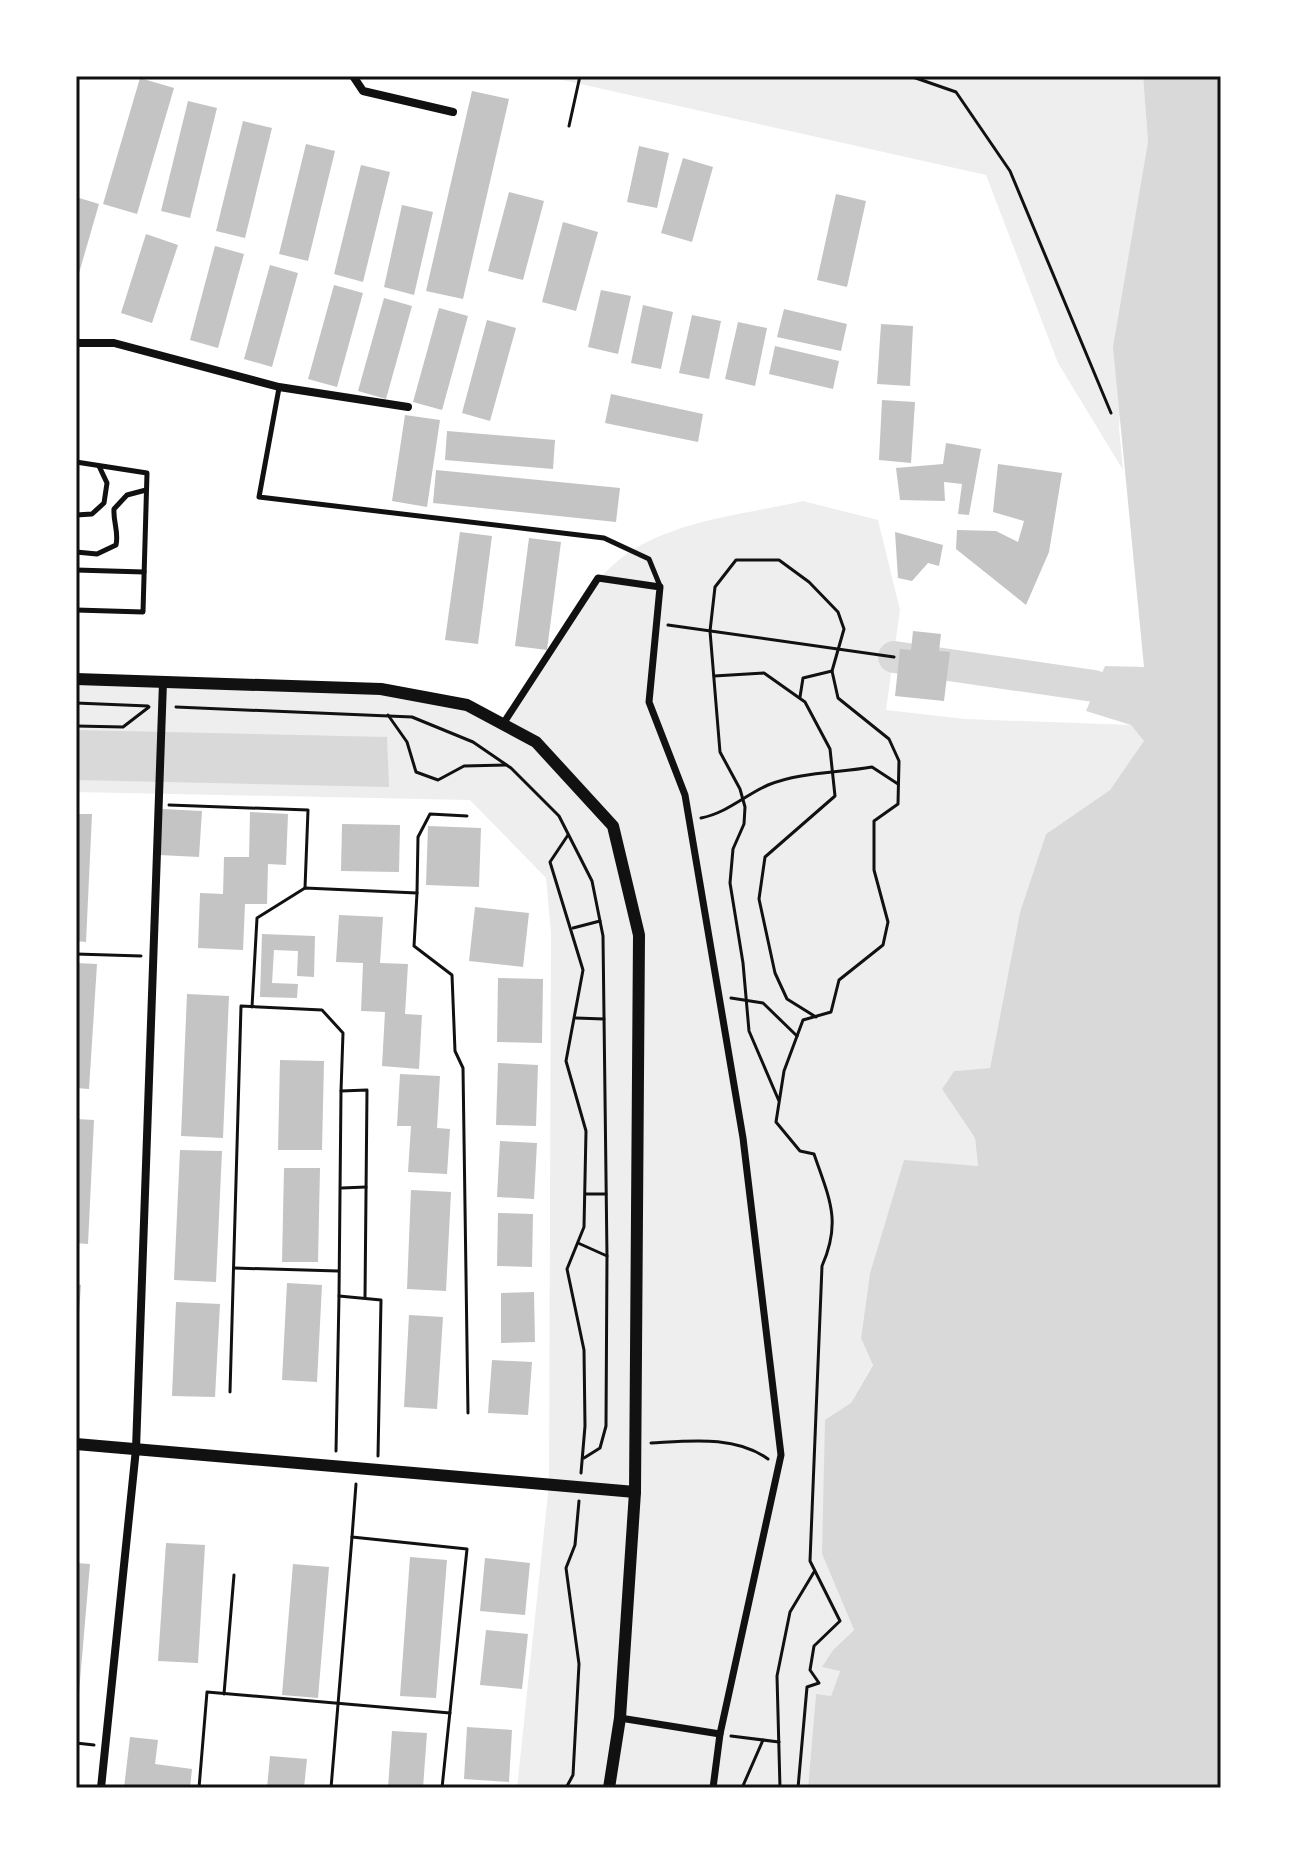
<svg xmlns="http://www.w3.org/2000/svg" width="1297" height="1864" font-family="'Exo 2',sans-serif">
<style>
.green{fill:#eee}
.water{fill:#d9d9d9}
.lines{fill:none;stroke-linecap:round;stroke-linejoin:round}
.river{stroke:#d9d9d9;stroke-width:32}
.building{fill:#c4c4c4}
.path{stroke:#111;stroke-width:3}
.service{stroke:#111;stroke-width:5}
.pedestrian{stroke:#111;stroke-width:7}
.minor{stroke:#111;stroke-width:8}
.tertiary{stroke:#111;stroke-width:12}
.neatline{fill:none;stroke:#111;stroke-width:3}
</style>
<rect width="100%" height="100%" fill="#fff"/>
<g class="green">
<polygon points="545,76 1143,76 1148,142 1132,242 1119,428 1123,470 1058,363 986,175"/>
<path d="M 803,501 L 878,520 L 900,610 L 886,710 L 965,719 L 1131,725 L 1145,741 L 1110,790 L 1046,834 L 1020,912 L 990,1068 L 954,1071 L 942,1089 L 975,1138 L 978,1166 L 904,1161 L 870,1273 L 861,1338 L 873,1364 L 851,1403 L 822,1554 L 854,1630 L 833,1650 L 823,1667 L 840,1670 L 831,1696 L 816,1695 L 808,1788 L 517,1788 L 549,1484 L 551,933 L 546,878 L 470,800 L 76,792 L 76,679 L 381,689 L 467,705 L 503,724 C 536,673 579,586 628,553 C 677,520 747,514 803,501 Z"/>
</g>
<g class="water">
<polygon points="1143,76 1221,76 1221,1788 808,1788 816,1694 831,1696 840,1671 822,1667 833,1650 854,1630 822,1554 825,1420 851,1403 873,1365 861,1338 870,1273 904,1160 978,1166 975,1138 942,1089 954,1071 990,1068 1020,912 1046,834 1110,790 1144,741 1131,725 1086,711 1105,666 1144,667 1113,347 1148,142"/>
<polygon points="76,730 387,737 389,787 76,780"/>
</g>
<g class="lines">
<polyline class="river" points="894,657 1094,686"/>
</g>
<g class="building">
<polygon points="140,78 174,88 137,214 103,204"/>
<polygon points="472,91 509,99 463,299 426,291"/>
<polygon points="188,101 217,108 190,218 161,211"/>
<polygon points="243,121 272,128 245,238 216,231"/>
<polygon points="306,144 335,151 308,261 279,254"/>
<polygon points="639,146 669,153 657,208 627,202"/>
<polygon points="683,158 713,167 692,242 661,233"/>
<polygon points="361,165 390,172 363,282 334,274"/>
<polygon points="509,192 544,201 523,280 488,271"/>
<polygon points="836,194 866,201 847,287 817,280"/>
<polygon points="76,197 99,204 77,280 76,280"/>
<polygon points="402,205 433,212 414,295 384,287"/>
<polygon points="563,222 598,232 576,311 542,302"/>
<polygon points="146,234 178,245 152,323 121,313"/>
<polygon points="215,246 244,254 218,348 190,340"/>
<polygon points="270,265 298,273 272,367 244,359"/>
<polygon points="334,285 363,293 337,387 308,379"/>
<polygon points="601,290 631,296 618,354 588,347"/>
<polygon points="384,298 412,306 386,399 358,391"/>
<polygon points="643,305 673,312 661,369 631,363"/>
<polygon points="439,308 468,316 442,410 413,402"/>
<polygon points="784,309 847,324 841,351 777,337"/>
<polygon points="692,315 721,321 709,379 679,373"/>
<polygon points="487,320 516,328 490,421 462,413"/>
<polygon points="738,322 767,328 755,386 725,379"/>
<polygon points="881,324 913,326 910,386 877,384"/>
<polygon points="775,346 839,361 833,389 769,374"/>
<polygon points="611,394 703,414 698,442 605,423"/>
<polygon points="882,400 915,402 911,463 879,460"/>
<polygon points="405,415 440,420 427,507 392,501"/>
<polygon points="447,431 555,440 553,469 445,460"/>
<polygon points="946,443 981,449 969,515 958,514 962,484 944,482 945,501 900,500 896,468 943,464"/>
<polygon points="998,464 1062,473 1049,552 1026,605 956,549 957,530 996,531 1018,542 1024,521 993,512"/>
<polygon points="436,470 620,488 616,522 433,503"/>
<polygon points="460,532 492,536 478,644 445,640"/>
<polygon points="895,532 943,545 939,566 928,563 912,581 898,578"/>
<polygon points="529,538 561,542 547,650 515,646"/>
<polygon points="913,631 941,634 939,651 950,652 944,701 895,696 900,649 911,650"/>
<polygon points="162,809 202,811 199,857 159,855"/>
<polygon points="250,812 288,814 286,865 268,864 267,904 245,904 243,950 198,948 200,893 223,894 224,857 249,857"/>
<polygon points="76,814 92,814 86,942 76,941"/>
<polygon points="342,824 400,825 399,872 341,871"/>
<polygon points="428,826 481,828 479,887 426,885"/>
<polygon points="475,907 529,913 523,967 469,961"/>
<polygon points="339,915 383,917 380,963 408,964 405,1014 422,1015 419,1069 382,1066 385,1012 361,1011 363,963 336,962"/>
<polygon points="262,934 315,936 314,977 297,976 298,951 274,950 272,983 298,984 297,998 260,997"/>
<polygon points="76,963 97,964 89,1089 76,1088"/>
<polygon points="498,978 543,979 542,1043 497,1042"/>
<polygon points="187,994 229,996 223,1138 181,1136"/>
<polygon points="280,1060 324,1061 322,1150 278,1150"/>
<polygon points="498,1063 538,1065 536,1126 496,1125"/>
<polygon points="400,1074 440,1076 437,1128 450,1129 447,1174 408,1172 411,1126 397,1126"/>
<polygon points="76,1119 94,1120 88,1244 76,1243"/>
<polygon points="500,1141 537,1143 534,1199 497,1197"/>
<polygon points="180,1150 222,1151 216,1282 174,1280"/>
<polygon points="284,1168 320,1168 318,1262 282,1262"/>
<polygon points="411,1190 451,1192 446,1291 407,1289"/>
<polygon points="498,1213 533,1214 532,1267 497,1266"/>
<polygon points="287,1283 322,1285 317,1382 282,1380"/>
<polygon points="76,1284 81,1285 78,1327 76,1327"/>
<polygon points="534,1292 535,1342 501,1343 501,1293"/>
<polygon points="176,1302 220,1304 215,1397 172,1396"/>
<polygon points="409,1315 443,1317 437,1409 404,1407"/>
<polygon points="492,1360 532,1362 528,1415 488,1413"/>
<polygon points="166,1543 205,1545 198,1663 158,1661"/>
<polygon points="410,1557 447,1560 436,1698 400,1696"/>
<polygon points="485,1558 530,1563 525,1615 480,1611"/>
<polygon points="76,1563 90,1564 78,1704 76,1704"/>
<polygon points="293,1564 329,1567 318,1698 282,1695"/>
<polygon points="486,1630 528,1634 522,1689 480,1685"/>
<polygon points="467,1727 512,1730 509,1782 464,1779"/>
<polygon points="392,1731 427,1733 423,1788 388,1788"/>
<polygon points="130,1737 158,1740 155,1764 192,1769 190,1788 124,1788"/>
<polygon points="270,1756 307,1759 304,1788 267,1788"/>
</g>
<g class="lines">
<g class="path">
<polyline points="910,76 956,92 1010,171 1111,413"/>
<polyline points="569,126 580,76"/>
<polyline points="668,625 894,657"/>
<polyline points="714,676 764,673 805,702 830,749 835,796 765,857 759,899 775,973 787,999 816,1017"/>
<polyline points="800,697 803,678 832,671"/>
<polyline points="76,703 148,706"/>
<polyline points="176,707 412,717 473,742 511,768 559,816 592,881 603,936 607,1256"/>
<polyline points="388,715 407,742 416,772 438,780 464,766 506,765"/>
<polyline points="76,726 123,727 149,707"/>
<polyline points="169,805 308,810 305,888"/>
<path d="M 701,818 C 727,813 745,795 768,785 C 799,772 838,773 872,767 L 898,784"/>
<polyline points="568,835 550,862 583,970 566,1061 586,1131 584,1227 567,1269 584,1350 585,1426 581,1473"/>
<polyline points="417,893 418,837 430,814 467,816"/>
<polyline points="573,928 600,921"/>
<polyline points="76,954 141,956"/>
<polyline points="731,998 763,1003 797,1036"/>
<polyline points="252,1007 257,918 305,888 417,893 414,946 452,975 455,1051 463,1068 468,1413"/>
<polyline points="576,1018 604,1019"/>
<path d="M 779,1101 L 749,1031 L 743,963 L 730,883 L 733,849 L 744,824 L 745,807 L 740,789 L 720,752 L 710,631 L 715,587 L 736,560 L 779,560 L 809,582 L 838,612 L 844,629 L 832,671 L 838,698 L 889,739 L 899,761 L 898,804 L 874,821 L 874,870 L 888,922 L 883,945 L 839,980 L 831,1012 L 803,1020 L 784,1071 L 776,1122 L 800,1151 L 814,1154 C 829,1198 842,1221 822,1266 L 810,1561 L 840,1621 L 814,1646 L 810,1670 L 819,1683 L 807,1687 L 798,1788"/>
<polyline points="342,1188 366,1187"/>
<polyline points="586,1194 606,1194"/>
<polyline points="578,1243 607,1256 606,1426 600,1448 584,1458"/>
<polyline points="234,1268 338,1271"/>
<polyline points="339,1296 341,1091 367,1090 365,1298"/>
<polyline points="230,1392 241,1006 322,1010 343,1033 341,1091"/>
<path d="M 651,1443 C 689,1441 735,1435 768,1459"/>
<polyline points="336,1451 339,1296 381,1300 378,1456"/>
<polyline points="356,1484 352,1537 467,1549 442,1788"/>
<polyline points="224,1694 234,1575"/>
<polyline points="731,1736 779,1742"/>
<polyline points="76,1743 94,1745"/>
<polyline points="199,1788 207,1692 450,1713"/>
<polyline points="331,1788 352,1537"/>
<polyline points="566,1788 573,1775 579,1664 566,1568 575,1545 579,1501"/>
<polyline points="742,1788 763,1740"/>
<polyline points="780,1788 777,1676 790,1612 814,1572"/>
</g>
<g class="service">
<polyline points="279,388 259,497 604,538 649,559 660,586"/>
<polyline points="76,462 147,473 143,612 76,610"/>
<polyline points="76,515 92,514 104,503 107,483 99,466"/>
<path d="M 76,552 L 97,554 L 116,545 C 119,532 113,522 114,509 L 127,495 L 146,490"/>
<polyline points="76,570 144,572"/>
</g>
<g class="pedestrian">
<polyline points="503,724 598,578 660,587 649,702 685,795 743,1138 781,1455 720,1734"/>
<polyline points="620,1718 720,1734 713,1788"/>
</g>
<g class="minor">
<polyline points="353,76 363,91 453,112"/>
<polyline points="76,343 114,343 279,387 408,407"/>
<polyline points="101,1788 136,1449 163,682"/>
</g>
<g class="tertiary">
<polyline points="76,679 381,689 467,705 536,742 613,826 639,935 635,1492 620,1718 609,1788"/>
<polyline points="76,1444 635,1492"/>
</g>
</g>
<rect width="1297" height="1864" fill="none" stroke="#ffffff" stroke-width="156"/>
<rect x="78" y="78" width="1141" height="1708" class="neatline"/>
</svg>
